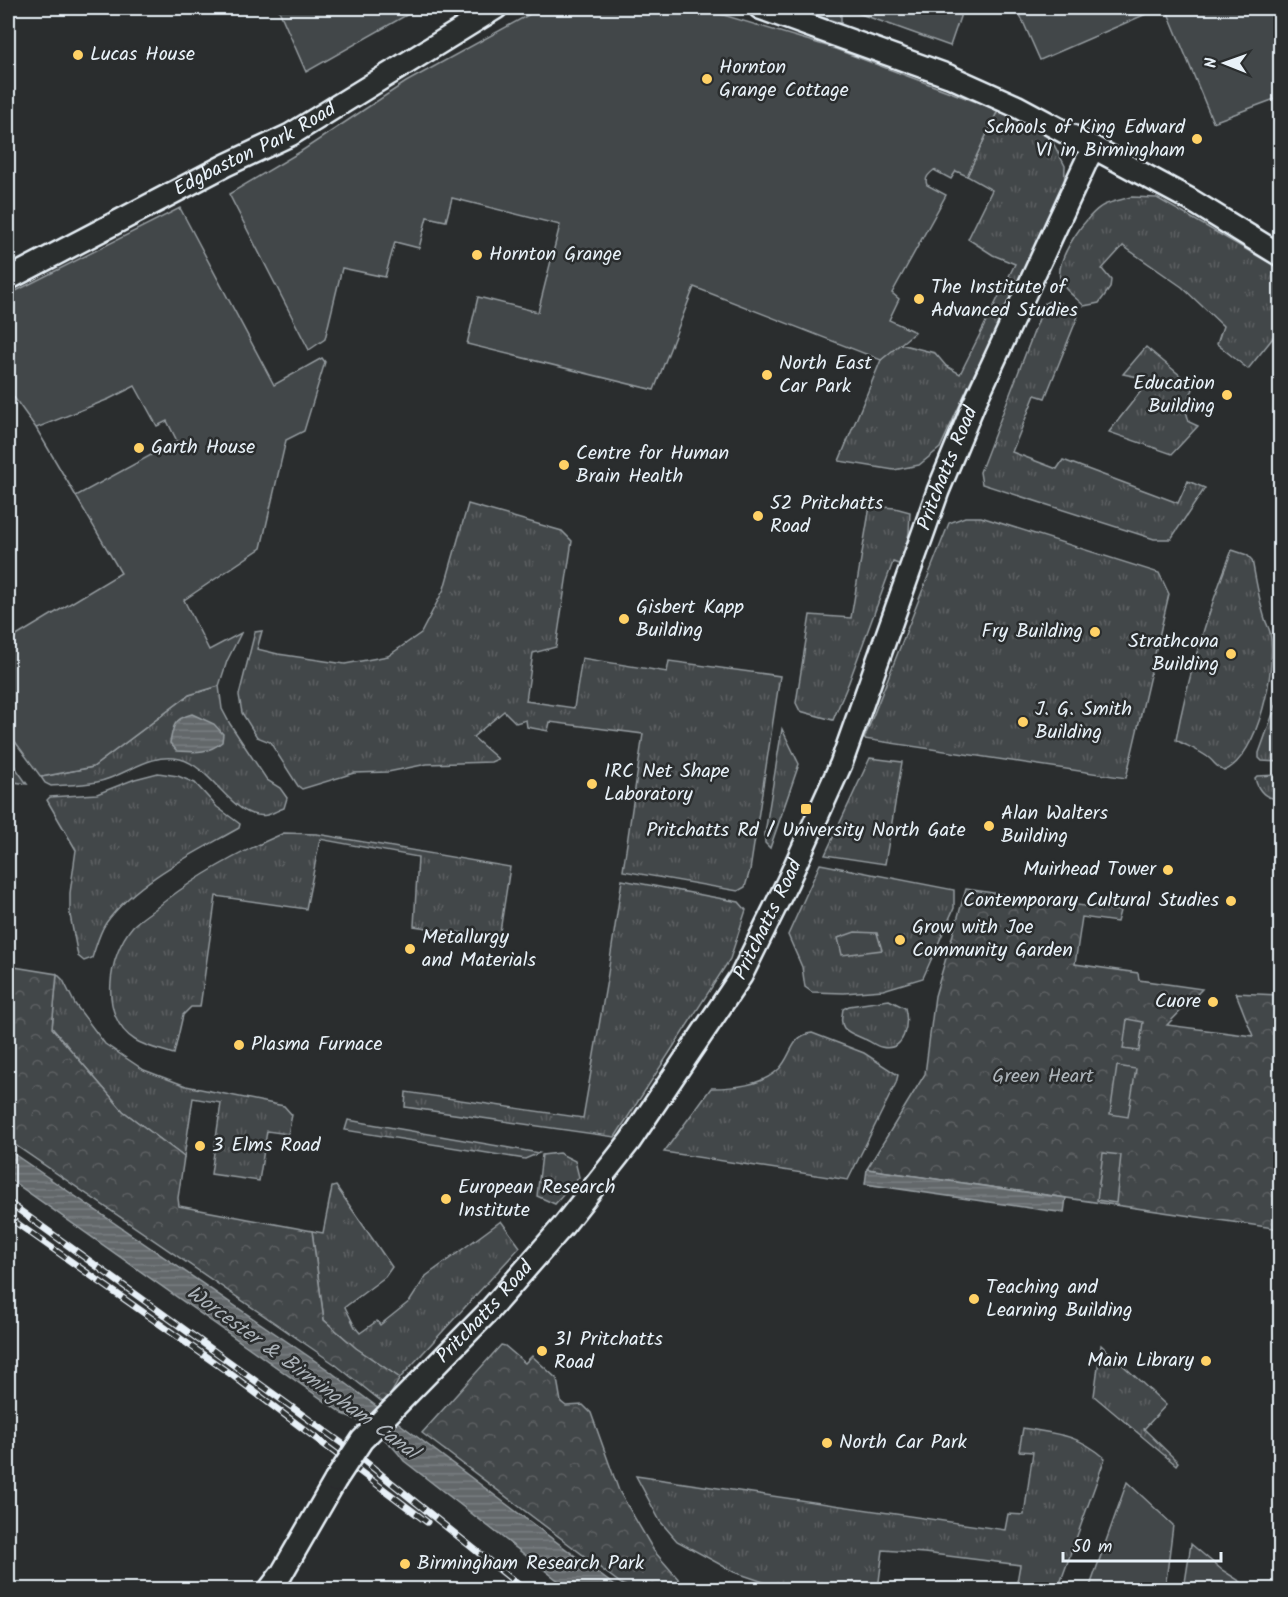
<svg xmlns="http://www.w3.org/2000/svg" width="1288" height="1597" font-family="Kalam,sans-serif">
<style>
.grass{fill:url(#grass-tufts);stroke:#959ca0;stroke-width:1.5}
.forest{fill:url(#forest-crowns);stroke:#959ca0;stroke-width:1.5}
.garden{fill:#424648;stroke:#959ca0;stroke-width:1.5;fill-rule:evenodd}
.water{fill:url(#water-rules);stroke:#989fa3;stroke-width:1.5}
.lines{fill:none;stroke-linecap:round;stroke-linejoin:round}
.minor-casing{stroke:#e8f1f8;stroke-width:26}
.minor{stroke:#2a2d2e;stroke-width:21}
.rail-casing{stroke:#e8f1f8;stroke-width:7}
.rail{stroke:#2a2d2e;stroke-width:4.5;stroke-dasharray:14;stroke-linecap:butt}
.minor-bridge-casing{stroke:#e8f1f8;stroke-width:26;stroke-linecap:butt}
.minor-bridge{stroke:#2a2d2e;stroke-width:21}
.poi-dot{fill:#ffd166;stroke:#2a2d2e;stroke-width:2}
.labels{text-anchor:middle;dominant-baseline:central;stroke-width:5;stroke-linejoin:round;paint-order:stroke}
.poi-label{font-size:20px;fill:#e8f1f8;stroke:#2a2d2e;text-anchor:start}
.street-label{font-size:20px;fill:#e8f1f8;stroke:#2a2d2e}
.park-label{font-size:20px;fill:#aeb5ba;stroke:#2a2d2e}
.water-label{font-size:21px;font-style:italic;fill:#acb3b9;stroke:#2a2d2e}
</style>
<defs>
<pattern id="grass-tufts" width="24" height="20" patternUnits="userSpaceOnUse" patternTransform="scale(1.5)"><rect width="24" height="20" fill="#424648"/><path d="M3 7l-1-3M5 7V3M7 7l1-3M15 17l-1-3M17 17v-4M19 17l1-3" fill="none" stroke="#5d6163"/></pattern>
<pattern id="forest-crowns" width="20" height="18" patternUnits="userSpaceOnUse" patternTransform="scale(1.5)"><rect width="20" height="18" fill="#424648"/><path d="M2 6a3 3 0 1 1 6 0M12 15a3 3 0 1 1 6 0" fill="none" stroke="#5d6163"/></pattern>
<pattern id="water-rules" width="6" height="5" patternUnits="userSpaceOnUse" patternTransform="scale(1.5)"><rect width="6" height="5" fill="#63686b"/><path d="M0 2.5h6" fill="none" stroke="#797e81"/></pattern>
</defs>
<rect width="100%" height="100%" fill="#2a2d2e"/>
<filter id="ink" filterUnits="userSpaceOnUse"><feTurbulence type="fractalNoise" baseFrequency=".0167" numOctaves="2"/><feDisplacementMap in="SourceGraphic" scale="12" xChannelSelector="R" yChannelSelector="G"/><feConvolveMatrix kernelMatrix="1 2 1 2 8 2 1 2 1" color-interpolation-filters="sRGB"/></filter>
<g filter="url(#ink)">
<g class="grass">
<polygon points="998,110 1025,120 1052,141 1065,166 1064,196 1056,214 972,378 940,448 919,465 894,470 839,461 881,360 900,344 935,353 946,366 960,374 1015,264 993,255 968,239 992,190 967,176"/>
<path d="M 1131,197 L 1157,198 L 1280,269 L 1280,334 L 1277,333 L 1248,369 L 1217,344 L 1223,326 L 1182,287 L 1123,246 L 1102,269 L 1111,280 L 1110,288 L 1099,303 L 1084,306 C 1077,298 1062,289 1060,278 C 1056,258 1087,213 1104,205 C 1112,201 1122,200 1131,197 Z"/>
<polygon points="1051,300 1061,303 1078,316 1045,398 1035,395 1012,452 1057,469 1063,460 1178,503 1188,481 1205,488 1171,539 1154,539 982,484 980,472 1045,303"/>
<polygon points="1146,347 1194,387 1185,407 1189,422 1198,426 1172,454 1109,432 1141,391 1138,377 1123,374"/>
<polygon points="468,504 562,531 572,541 556,647 533,653 526,701 574,708 582,658 667,672 669,661 780,676 750,870 745,887 738,891 623,871 643,734 550,722 548,731 527,727 526,720 516,723 504,711 473,737 498,759 491,762 427,764 388,772 354,773 302,789 298,786 270,742 257,737 242,713 239,695 255,632 262,631 257,649 278,654 345,664 388,656 421,633 444,589"/>
<polygon points="870,506 895,508 910,512 909,533 901,565 893,562 849,682 833,720 800,711 796,703 810,615 851,618"/>
<polygon points="965,517 981,517 1159,573 1169,594 1126,778 864,739 949,523"/>
<path d="M 1232,550 L 1247,555 L 1252,560 C 1256,580 1259,600 1265,619 C 1266,623 1269,628 1270,632 C 1277,666 1259,757 1224,771 C 1216,767 1215,763 1209,758 C 1199,750 1187,746 1176,740 C 1188,674 1208,612 1232,550 Z"/>
<path d="M 219,686 L 222,709 L 230,724 L 267,780 L 280,788 L 287,798 L 284,808 C 278,810 272,814 267,815 C 234,822 213,767 180,759 C 148,752 127,776 97,782 C 82,785 66,785 51,786 L 45,783 L 41,777 L 93,767 L 189,695 Z"/>
<polygon points="1280,694 1280,762 1262,761 1259,758 1259,753"/>
<polygon points="782,729 799,764 770,848 765,843 765,833"/>
<polygon points="8,757 27,784 8,781"/>
<polygon points="870,758 902,762 885,864 825,855"/>
<path d="M 158,773 L 178,776 L 195,783 L 217,807 L 240,824 L 239,828 C 195,853 136,881 106,923 C 99,933 96,947 92,958 L 84,961 L 78,956 L 70,915 L 70,893 L 76,850 L 47,800 L 50,797 L 97,794 L 135,779 Z"/>
<path d="M 1280,775 L 1280,798 C 1266,800 1258,791 1255,778 L 1257,776 Z"/>
<path d="M 284,833 L 317,834 L 510,867 L 499,938 L 414,926 L 418,857 L 320,839 L 306,909 L 216,896 L 200,1007 L 191,1007 L 183,1015 L 174,1054 C 162,1050 146,1047 135,1040 C 98,1017 108,955 133,926 C 139,920 148,914 155,909 C 194,877 238,853 284,833 Z"/>
<polygon points="820,864 954,890 954,908 923,978 883,990 844,993 812,992 805,987 802,967 788,935"/>
<polygon points="622,880 739,902 746,910 730,959 615,1137 405,1107 406,1092 583,1118 607,980"/>
<polygon points="57,974 63,980 75,1004 105,1044 144,1070 186,1086 284,1106 292,1115 288,1134 267,1131 259,1181 211,1174 221,1103 193,1098 184,1157 123,1111 52,1028"/>
<path d="M 889,1000 L 905,1008 C 909,1024 905,1053 881,1047 C 876,1046 870,1041 864,1039 C 858,1036 848,1033 844,1028 C 840,1022 842,1016 843,1009 L 849,1006 Z"/>
<path d="M 812,1033 L 864,1053 L 898,1075 L 896,1083 L 848,1180 L 664,1152 L 711,1088 C 734,1088 761,1086 779,1069 C 792,1056 791,1035 812,1033 Z"/>
<polygon points="348,1120 539,1153 525,1159 345,1130"/>
<polygon points="559,1153 575,1161 579,1177 555,1204 537,1196 542,1155"/>
<polygon points="336,1186 392,1267 385,1277 345,1307 355,1327 360,1333 377,1321 380,1325 410,1301 426,1276 501,1221 520,1247 400,1378 356,1348 324,1320 312,1231 323,1233 332,1187"/>
<polygon points="1101,1345 1166,1405 1144,1429 1178,1462 1176,1465 1094,1396"/>
<path d="M 1023,1428 C 1058,1434 1077,1434 1105,1458 L 1058,1589 L 1017,1589 L 1017,1582 L 1020,1565 L 924,1553 L 883,1550 L 878,1589 L 784,1589 L 734,1572 L 677,1541 L 660,1521 L 636,1476 L 1005,1530 L 1008,1514 L 1024,1515 L 1033,1452 L 1019,1451 Z"/>
</g>
<g class="forest">
<polygon points="966,889 1120,911 1117,922 1082,917 1075,964 1138,973 1139,980 1202,989 1167,1025 1253,1036 1236,993 1280,995 1280,1229 867,1169 925,1074 935,996"/>
<polygon points="8,966 57,974 52,1028 123,1111 184,1157 178,1198 179,1206 312,1231 324,1320 356,1348 400,1378 385,1404 336,1365 8,1140"/>
<polygon points="501,1345 505,1346 525,1363 532,1356 557,1379 561,1402 566,1406 583,1405 591,1413 619,1491 654,1551 687,1589 628,1589 422,1433"/>
</g>
<g class="garden">
<polygon points="278,8 419,8 306,72"/>
<path d="M 541,8 L 700,8 L 830,47 L 998,110 L 967,176 L 956,171 L 951,179 L 934,170 C 929,174 924,178 927,185 L 946,195 L 892,293 L 899,299 L 889,320 L 915,332 L 881,360 L 694,287 L 654,390 L 467,344 L 478,297 L 538,312 L 560,225 L 452,198 L 446,221 L 427,217 L 419,248 L 395,242 L 385,277 L 342,268 L 325,339 L 309,350 L 229,194 L 300,152 L 406,82 Z"/>
<polygon points="790,8 841,8 841,23"/>
<polygon points="857,8 963,8 950,46 855,12"/>
<polygon points="1017,8 1160,8 1040,60"/>
<polygon points="1166,8 1280,8 1280,97 1213,122"/>
<path d="M 180,208 L 274,385 L 322,358 L 325,362 L 304,431 L 286,440 L 261,548 L 184,600 L 209,650 L 241,633 L 227,661 L 219,686 L 189,695 L 93,767 L 41,777 L 8,732 L 8,641 L 121,573 L 36,428 L 8,389 L 8,295 ZM 135,386 L 157,426 L 167,421 L 177,441 L 76,496 L 36,428 L 109,399 Z"/>
<polygon points="855,932 877,933 882,950 842,955 838,938"/>
<polygon points="1127,1019 1143,1022 1139,1051 1123,1049"/>
<polygon points="1117,1066 1136,1069 1128,1117 1110,1114"/>
<polygon points="1103,1153 1121,1155 1116,1203 1097,1200"/>
<polygon points="1127,1482 1173,1525 1165,1589 1089,1589"/>
<polygon points="1191,1544 1222,1570 1252,1589 1184,1589"/>
</g>
<g class="water">
<path d="M 192,714 L 214,724 L 223,734 L 222,742 C 208,754 195,752 177,751 L 170,743 C 173,725 174,719 192,714 Z"/>
<path d="M 8,1150 L 327,1369 L 619,1589 L 569,1589 L 404,1461 C 390,1441 366,1422 343,1414 L 8,1178 Z"/>
<polygon points="867,1169 1066,1198 1064,1213 865,1184"/>
</g>
<g class="lines">
<g class="minor-casing">
<g id="minor">
<polyline points="760,8 949,76 1016,106 1189,199 1280,255"/>
<path id="s1" d="M 8,279 L 226,165 L 290,135 L 496,8"/>
<path id="s2" d="M 392,1410 L 488,1312 L 563,1226 L 630,1141 L 741,976 L 788,881 L 841,764 L 938,491 L 974,404 L 1087,160 L 1094,148"/>
<polyline points="269,1590 282,1573 335,1481"/>
</g>
</g>
<use href="#minor" class="minor"/>
<g class="rail-casing">
<g id="rail">
<polyline points="8,1202 347,1447 525,1590"/>
<polyline points="8,1217 232,1375 427,1522"/>
</g>
</g>
<use href="#rail" class="rail"/>
<g class="minor-bridge-casing">
<polyline id="minor-bridge" points="335,1481 362,1440 392,1410"/>
</g>
<use href="#minor-bridge" class="minor-bridge"/>
</g>
</g>
<g class="poi-dot">
<circle cx="78" cy="55" r="6"/>
<circle cx="707" cy="79" r="6"/>
<circle cx="1197" cy="139" r="6"/>
<circle cx="477" cy="255" r="6"/>
<circle cx="919" cy="299" r="6"/>
<circle cx="767" cy="375" r="6"/>
<circle cx="1227" cy="395" r="6"/>
<circle cx="139" cy="448" r="6"/>
<circle cx="564" cy="465" r="6"/>
<circle cx="758" cy="516" r="6"/>
<circle cx="624" cy="619" r="6"/>
<circle cx="1095" cy="632" r="6"/>
<circle cx="1231" cy="654" r="6"/>
<circle cx="1023" cy="722" r="6"/>
<circle cx="592" cy="784" r="6"/>
<rect x="800" y="803" width="12" height="12" rx="3"/>
<circle cx="989" cy="826" r="6"/>
<circle cx="1168" cy="870" r="6"/>
<circle cx="1231" cy="901" r="6"/>
<circle cx="900" cy="940" r="6"/>
<circle cx="410" cy="949" r="6"/>
<circle cx="1213" cy="1002" r="6"/>
<circle cx="239" cy="1045" r="6"/>
<circle cx="200" cy="1146" r="6"/>
<circle cx="446" cy="1199" r="6"/>
<circle cx="974" cy="1299" r="6"/>
<circle cx="542" cy="1351" r="6"/>
<circle cx="1206" cy="1361" r="6"/>
<circle cx="827" cy="1443" r="6"/>
<circle cx="405" cy="1564" r="6"/>
</g>
<g class="labels">
<g class="poi-label">
<text x="90" y="55">Lucas House</text>
<text x="719" y="68">Hornton<tspan x="719" dy="23">Grange Cottage</tspan></text>
<text x="1185" y="128" text-anchor="end">Schools of King Edward<tspan x="1185" dy="23">VI in Birmingham</tspan></text>
<text x="489" y="255">Hornton Grange</text>
<text x="931" y="288">The Institute of<tspan x="931" dy="23">Advanced Studies</tspan></text>
<text x="779" y="364">North East<tspan x="779" dy="23">Car Park</tspan></text>
<text x="1215" y="384" text-anchor="end">Education<tspan x="1215" dy="23">Building</tspan></text>
<text x="151" y="448">Garth House</text>
<text x="576" y="454">Centre for Human<tspan x="576" dy="23">Brain Health</tspan></text>
<text x="770" y="504">52 Pritchatts<tspan x="770" dy="23">Road</tspan></text>
<text x="636" y="608">Gisbert Kapp<tspan x="636" dy="23">Building</tspan></text>
<text x="1083" y="632" text-anchor="end">Fry Building</text>
<text x="1219" y="642" text-anchor="end">Strathcona<tspan x="1219" dy="23">Building</tspan></text>
<text x="1035" y="710">J. G. Smith<tspan x="1035" dy="23">Building</tspan></text>
<text x="604" y="772">IRC Net Shape<tspan x="604" dy="23">Laboratory</tspan></text>
<text x="1001" y="814">Alan Walters<tspan x="1001" dy="23">Building</tspan></text>
<text x="806" y="831" text-anchor="middle">Pritchatts Rd / University North Gate</text>
<text x="1156" y="870" text-anchor="end">Muirhead Tower</text>
<text x="1219" y="901" text-anchor="end">Contemporary Cultural Studies</text>
<text x="912" y="928">Grow with Joe<tspan x="912" dy="23">Community Garden</tspan></text>
<text x="422" y="938">Metallurgy<tspan x="422" dy="23">and Materials</tspan></text>
<text x="1201" y="1002" text-anchor="end">Cuore</text>
<text x="251" y="1045">Plasma Furnace</text>
<text x="212" y="1146">3 Elms Road</text>
<text x="458" y="1188">European Research<tspan x="458" dy="23">Institute</tspan></text>
<text x="986" y="1288">Teaching and<tspan x="986" dy="23">Learning Building</tspan></text>
<text x="554" y="1340">31 Pritchatts<tspan x="554" dy="23">Road</tspan></text>
<text x="1194" y="1361" text-anchor="end">Main Library</text>
<text x="839" y="1443">North Car Park</text>
<text x="417" y="1564">Birmingham Research Park</text>
</g>
<g class="street-label">
<text stroke="none"><textPath href="#s1" startOffset="279">Edgbaston Park Road</textPath></text>
<text stroke="none"><textPath href="#s2" startOffset="1107">Pritchatts Road</textPath></text>
<text stroke="none"><textPath href="#s2" startOffset="621">Pritchatts Road</textPath></text>
<text stroke="none"><textPath href="#s2" startOffset="135">Pritchatts Road</textPath></text>
</g>
<g class="park-label">
<text x="1043" y="1077">Green Heart</text>
</g>
<g class="water-label">
<text transform="translate(302 1373) rotate(36)">Worcester &amp; Birmingham Canal</text>
</g>
</g>
<rect width="1288" height="1597" fill="none" stroke="#2a2d2e" stroke-width="30"/>
<rect x="15" y="15" width="1258" height="1567" fill="none" stroke="#e8f1f8" stroke-width="2" filter="url(#ink)"/>
<g transform="translate(1225 63) rotate(271)" stroke="#2a2d2e" stroke-width="4.5" paint-order="stroke">
<path d="M0-4.5L10 22L0 15L-10 22Z" fill="#e8f1f8"/>
<text y="-9" font-size="16" font-weight="bold" text-anchor="middle" fill="#e8f1f8">N</text>
</g>
<path d="M1063 1552v9h158v-9" fill="none" stroke="#e8f1f8" stroke-width="3"/>
<text x="1072" y="1552" font-size="18" fill="#e8f1f8" stroke="#2a2d2e" stroke-width="4.5" paint-order="stroke">50 m</text>
</svg>
